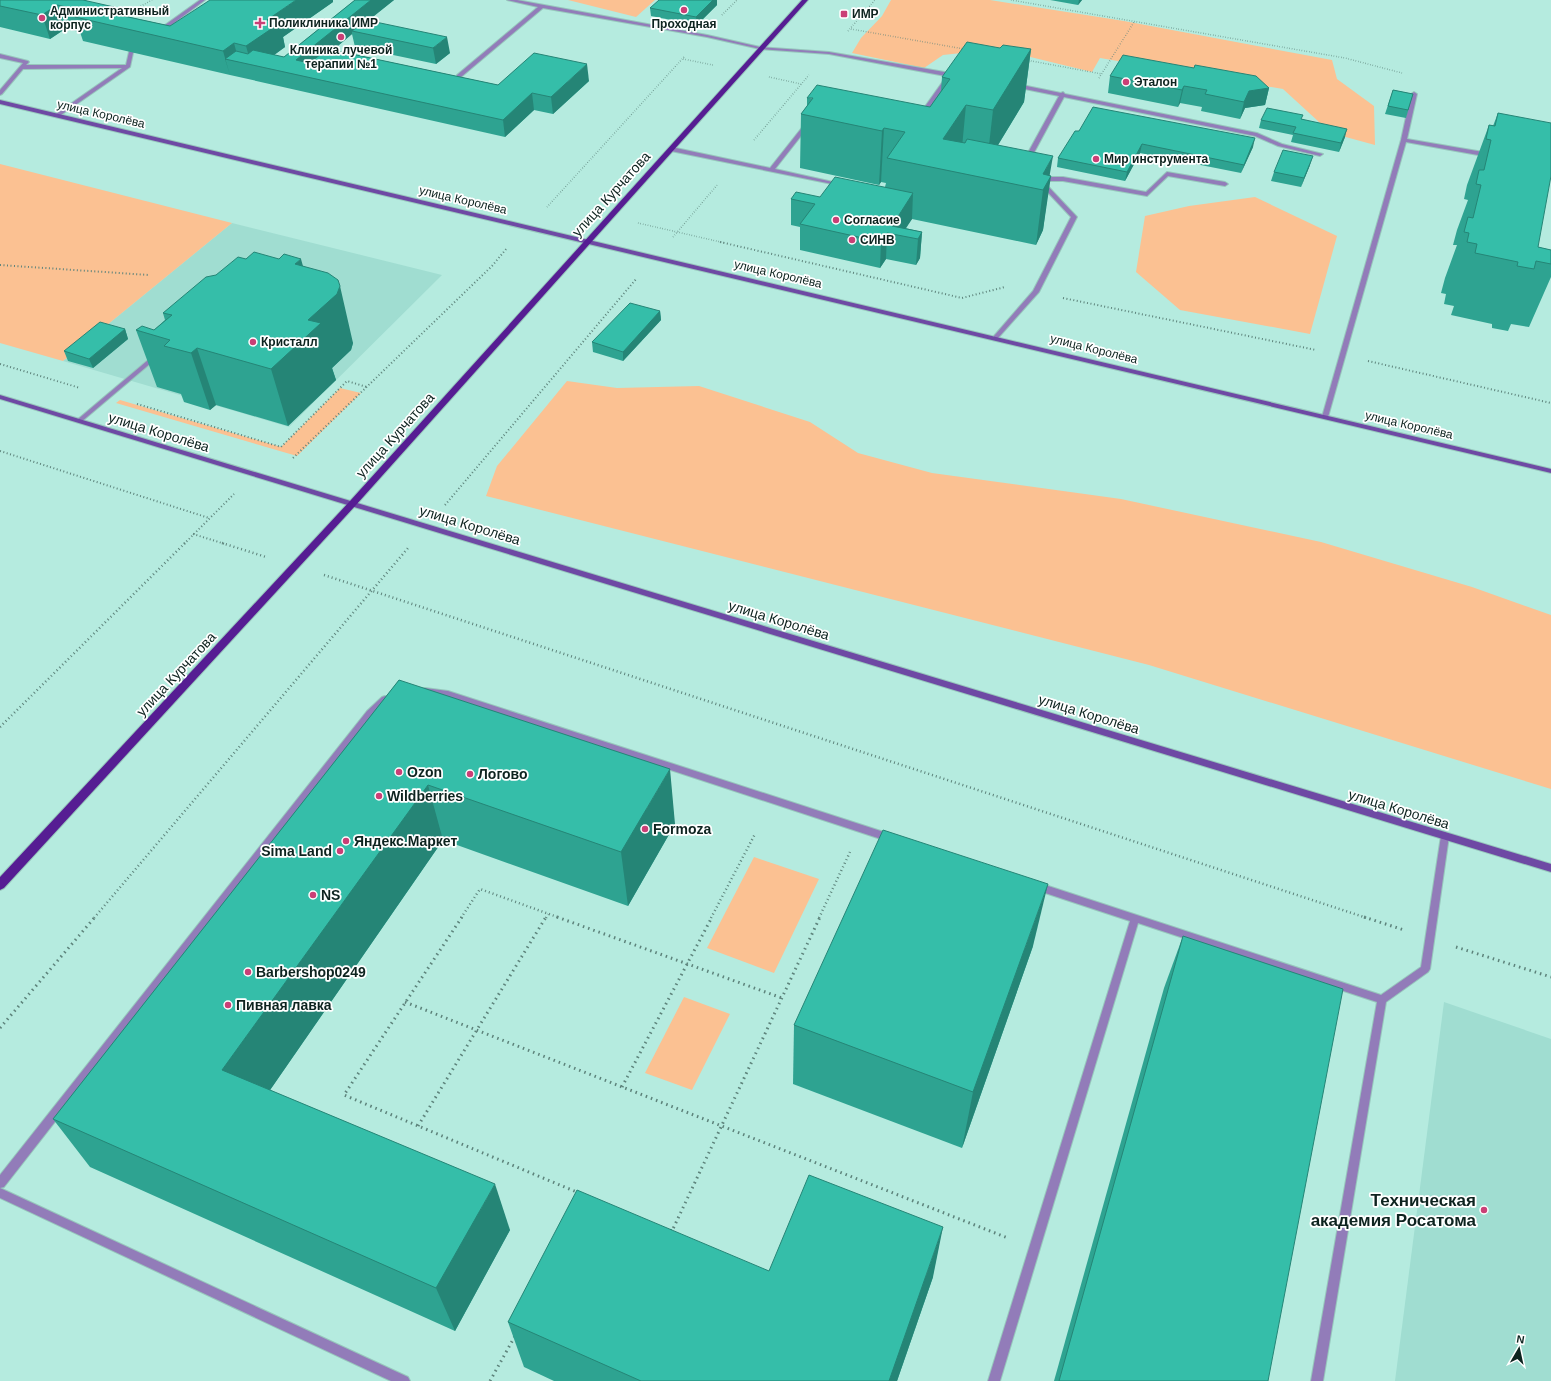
<svg xmlns="http://www.w3.org/2000/svg" width="1551" height="1381" font-family="Helvetica,sans-serif">
<style>
.built{fill:#a0ddd1}
.green{fill:#fbc192}
.lines{fill:none;stroke-linecap:round;stroke-linejoin:round}
.lane-casing{stroke:#97c7bc;stroke-width:2}
.secondary-casing{stroke:#97c7bc;stroke-width:2}
.primary-casing{stroke:#97c7bc;stroke-width:2}
.path-far3{stroke:#5d837b;stroke-width:1.5;stroke-dasharray:0.5 2;stroke-linecap:butt}
.path-far2{stroke:#5d837b;stroke-width:2;stroke-dasharray:1 2.5;stroke-linecap:butt}
.path-far1{stroke:#5d837b;stroke-width:2.5;stroke-dasharray:1 3;stroke-linecap:butt}
.path{stroke:#5d837b;stroke-width:3;stroke-dasharray:1.5 4;stroke-linecap:butt}
.lane{fill:#927cb9;fill-rule:evenodd}
.secondary{fill:#6e49a4;fill-rule:evenodd}
.primary{fill:#561d93;fill-rule:evenodd}
.wall{fill:#2ea391}
.shaded-wall{fill:#258576}
.building{fill:#35bea9;stroke:#258576}
.poi-dot{fill:#ca3f76;stroke:#fff;stroke-width:1.5}
.labels{text-anchor:middle;dominant-baseline:central;stroke-width:3.5;stroke-linejoin:round;paint-order:stroke}
.far-poi-label{font-size:12px;font-weight:bold;fill:#0d231f;stroke:#fff;text-anchor:start}
.far-street-label{font-size:12px;fill:#0d231f;stroke:#fff}
.street-label{font-size:14px;fill:#0d231f;stroke:#fff}
.poi-label{font-size:14px;font-weight:bold;fill:#0d231f;stroke:#fff;text-anchor:start}
.near-poi-label{font-size:17px;font-weight:bold;fill:#0d231f;stroke:#fff;text-anchor:end}
</style>
<rect width="100%" height="100%" fill="#b5ebdf"/>
<g class="built">
<polygon points="232,223 442,275 289,427 63,361"/>
<polygon points="1444,1002 1551,1039 1551,1381 1395,1381"/>
</g>
<g class="green">
<polygon points="568,0 655,0 636,17"/>
<polygon points="891,0 990,0 1124,21 1332,60 1337,79 1374,106 1375,145 1331,133 1283,89 1100,58 1092,72 998,49 943,55 924,68 852,53 861,38 882,16"/>
<polygon points="0,164 232,223 63,361 0,343"/>
<polygon points="1255,197 1337,236 1310,334 1180,310 1136,272 1145,216 1189,206"/>
<polygon points="567,381 617,388 699,386 810,422 858,453 932,473 1121,499 1321,542 1472,587 1551,615 1551,789 1149,665 486,496 497,466"/>
<polygon points="340,388 361,393 297,456 116,403 120,400 281,447"/>
<polygon points="754,857 819,879 774,973 707,948"/>
<polygon points="684,997 730,1014 692,1090 645,1073"/>
</g>
<g class="lines">
<g class="lane-casing">
<g id="lane">
<polygon points="200,0 205,0 162,32 158,32 158,30"/>
<polygon points="507,0 517,0 707,35 760,47 829,52 956,74 959,76 956,78 829,54 760,49 707,37 543,8 461,77 457,77 457,75 538,7"/>
<polygon points="137,45 141,46 133,53 130,67 58,117 53,116 122,68 23,69 2,94 0,95 0,90 23,63 0,58 0,54 28,61 29,62 26,65 126,65 129,52"/>
<polygon points="946,77 951,78 924,116 920,116 919,115"/>
<polygon points="1017,84 1061,93 1063,92 1065,94 1257,133 1282,144 1323,154 1320,156 1278,146 1255,136 1064,97 1030,160 1027,162 1024,160 1059,96 1015,87 1014,86"/>
<polygon points="1414,92 1417,94 1407,139 1489,153 1492,155 1489,157 1406,142 1328,417 1325,419 1323,418 1322,417 1401,140 1411,94"/>
<polygon points="806,124 809,126 808,127 775,169 842,184 842,186 671,151 668,149 671,147 770,168 804,125"/>
<polygon points="1167,172 1225,182 1228,184 1225,186 1168,176 1147,196 1063,181 1041,181 1038,179 1041,177 1063,177 1146,192"/>
<polygon points="1042,181 1044,182 1077,217 1039,292 998,338 994,338 994,336 1033,291 1071,217 1040,184 1039,183"/>
<polygon points="156,354 159,356 158,357 81,422 77,422 77,420 154,355"/>
<polygon points="425,688 448,691 890,834 893,836 894,838 893,840 890,842 445,696 422,693 421,691 422,689"/>
<polygon points="385,696 388,697 389,699 388,701 373,715 4,1187 0,1188 0,1175 367,711 382,697"/>
<polygon points="1445,832 1448,834 1449,836 1430,969 1428,972 1386,1002 1323,1381 1311,1381 1377,1002 1138,923 1000,1381 988,1381 1130,921 1033,889 1032,886 1033,883 1036,882 1381,995 1421,967 1441,836 1442,834"/>
<polygon points="0,1188 408,1377 410,1381 391,1381 0,1198"/>
</g>
</g>
<g class="secondary-casing">
<g id="secondary">
<polygon points="0,100 1551,469 1551,473 0,104"/>
<polygon points="0,395 1551,864 1551,872 0,399"/>
</g>
</g>
<g class="primary-casing">
<polygon id="primary" points="802,0 808,0 356,505 4,888 0,890 0,877 350,501"/>
</g>
<g class="path-far3">
<polyline points="1011,0 1345,58 1402,73"/>
<polyline points="722,15 737,0"/>
<polyline points="121,17 152,0"/>
<polyline points="851,29 964,49"/>
<polyline points="848,31 875,0"/>
<polyline points="683,59 713,65"/>
<polyline points="1026,60 1102,74"/>
<polyline points="769,77 801,84"/>
<polyline points="1099,78 1134,22"/>
<polyline points="754,140 809,75"/>
<polyline points="547,207 684,57"/>
<polyline points="638,223 725,243"/>
<polyline points="673,237 718,184"/>
</g>
<g class="path-far2">
<polyline points="720,242 962,298 1005,287"/>
<polyline points="0,265 149,275"/>
<polyline points="1063,298 1316,350"/>
<polyline points="1368,361 1551,403"/>
<polyline points="0,364 80,388"/>
<polyline points="137,404 281,447 347,381 367,387"/>
<polyline points="0,451 209,518"/>
<polyline points="293,458 492,266 507,248"/>
<polyline points="445,505 637,278"/>
<polyline points="193,534 225,544"/>
<polyline points="184,544 234,494"/>
</g>
<g class="path-far1">
<polyline points="222,543 266,557"/>
<polyline points="324,575 1367,918"/>
<polyline points="0,727 185,543"/>
<polyline points="94,918 408,548"/>
<polyline points="461,918 480,889 560,918"/>
<polyline points="546,918 548,914"/>
<polyline points="711,918 755,834"/>
<polyline points="819,918 850,852"/>
</g>
<g class="path">
<polyline points="462,917 344,1095 579,1193"/>
<polyline points="557,917 782,998"/>
<polyline points="1364,917 1404,930"/>
<polyline points="1456,947 1551,977"/>
<polyline points="405,1002 1008,1238"/>
<polyline points="0,1028 95,917"/>
<polyline points="622,1087 712,917"/>
<polyline points="418,1126 546,917"/>
<polyline points="670,1230 672,1231 820,917"/>
<polyline points="490,1381 515,1336"/>
</g>
<use href="#lane" class="lane"/>
<use href="#secondary" class="secondary"/>
<use href="#primary" class="primary"/>
</g>
<g class="wall">
<polygon points="0,0 85,0 116,14 170,26 333,2 283,37 285,47 274,55 284,57 355,0 394,0 369,20 450,53 436,64 355,47 352,34 333,50 498,85 589,81 553,114 534,110 505,137 230,75 83,41 80,32 65,29 50,39 0,27"/>
<polygon points="1050,0 1082,0 1078,5"/>
<polygon points="717,5 697,25 651,16 650,8"/>
<polygon points="1000,48 1031,49 1024,102 998,145 1050,175 1043,230 1036,245 912,219 905,228 922,232 920,258 916,265 886,259 880,268 800,250 800,227 791,225 791,199 820,197 885,187 886,183 881,182 879,185 800,168 801,114 807,106 807,98 930,107 941,91 942,77"/>
<polygon points="1110,76 1269,88 1265,105 1245,108 1240,119 1201,111 1202,107 1180,103 1178,107 1108,93"/>
<polygon points="1393,90 1413,94 1406,118 1385,114"/>
<polygon points="1498,113 1538,247 1551,250 1551,277 1529,327 1511,324 1508,331 1492,328 1492,324 1451,315 1454,306 1444,304 1446,294 1441,293 1445,278 1457,245 1453,245 1457,230 1468,200 1464,199 1467,185 1489,125 1493,126"/>
<polygon points="1302,119 1345,137 1339,152 1291,142 1293,135 1259,128 1261,120"/>
<polygon points="1079,131 1253,147 1241,173 1140,153 1125,181 1057,167 1058,158"/>
<polygon points="1310,165 1301,187 1271,181 1274,172"/>
<polygon points="246,259 303,266 353,343 351,350 332,368 336,380 288,426 216,405 210,410 184,402 181,394 157,387 136,330 154,330 165,320 163,313 216,275"/>
<polygon points="660,311 661,320 623,361 593,352 592,342"/>
<polygon points="125,329 128,339 93,368 68,361 64,351"/>
<polygon points="399,680 675,824 628,906 443,840 270,1090 510,1230 455,1331 90,1167 53,1119"/>
<polygon points="1183,936 1268,1381 1054,1381 1164,988"/>
<polygon points="1033,946 962,1148 793,1084 794,1025"/>
<polygon points="769,1271 933,1277 897,1381 554,1381 524,1367 508,1322"/>
</g>
<g class="shaded-wall">
<polygon points="296,0 333,0 333,2 283,37 285,47 259,66 251,64 246,46 267,20"/>
<polygon points="371,0 394,0 355,31 352,31 352,34 302,76 296,60"/>
<polygon points="713,0 717,0 717,5 697,25 696,17"/>
<polygon points="1079,0 1082,0 1078,5"/>
<polygon points="57,5 65,29 50,39 42,15"/>
<polygon points="114,7 121,28 105,12"/>
<polygon points="447,37 450,53 436,64 433,48"/>
<polygon points="234,43 239,62 225,59 230,75 223,51"/>
<polygon points="1031,49 1024,102 987,163 993,110"/>
<polygon points="587,64 589,81 553,114 551,97"/>
<polygon points="1184,86 1180,103 1178,107 1182,90"/>
<polygon points="1269,88 1265,105 1245,108 1240,119 1244,102 1249,91"/>
<polygon points="532,93 534,110 505,137 503,120"/>
<polygon points="966,105 961,158 943,139"/>
<polygon points="884,128 881,182 879,185 882,131"/>
<polygon points="1347,129 1345,137 1339,152 1341,143"/>
<polygon points="1255,138 1253,147 1241,173 1244,165"/>
<polygon points="1142,144 1140,153 1125,181 1127,172"/>
<polygon points="1053,156 1049,179 1051,176 1043,230 1036,245 1043,190 1043,174"/>
<polygon points="1313,156 1310,165 1301,187 1304,178"/>
<polygon points="913,193 912,219 901,236 892,226"/>
<polygon points="922,232 920,258 916,265 918,239"/>
<polygon points="887,233 886,259 880,268 881,242"/>
<polygon points="301,259 316,313 340,286 353,343 351,350 332,368 336,380 288,426 271,369 295,264"/>
<polygon points="660,311 661,320 623,361 623,352"/>
<polygon points="125,329 128,339 93,368 89,359"/>
<polygon points="197,348 216,405 210,410 191,353"/>
<polygon points="670,769 675,824 628,906 621,852"/>
<polygon points="428,785 443,840 250,1119 222,1070"/>
<polygon points="1048,884 1033,946 962,1148 973,1092"/>
<polygon points="495,1184 510,1230 455,1331 436,1288"/>
<polygon points="943,1227 933,1277 897,1381 889,1381"/>
</g>
<g class="building">
<polygon points="0,0 83,0 114,7 105,12 170,26 210,0 296,0 267,20 280,23 246,46 234,43 223,51 75,17 85,11 57,5 42,15 0,6"/>
<polygon points="355,0 371,0 296,60 309,63 328,49 498,85 534,53 587,64 551,97 532,93 503,120 225,59 236,51 248,54 253,50 284,57"/>
<polygon points="659,0 713,0 696,17 650,8"/>
<polygon points="366,20 447,37 433,48 352,31"/>
<polygon points="967,42 1000,48 1003,45 1031,49 993,110 966,105 943,139 965,143 967,139 1053,156 1043,174 1051,176 1043,190 887,158 905,132 884,128 882,131 801,114 813,98 807,98 817,85 930,107 950,79 942,77"/>
<polygon points="1123,55 1194,68 1195,65 1256,76 1269,88 1249,91 1244,102 1205,94 1207,90 1184,86 1182,90 1110,76"/>
<polygon points="1393,90 1413,94 1408,110 1388,106"/>
<polygon points="1093,107 1255,138 1244,165 1142,144 1127,172 1058,158 1075,131 1079,131"/>
<polygon points="1267,108 1303,115 1301,119 1347,129 1341,143 1293,133 1296,127 1261,120"/>
<polygon points="1498,113 1551,123 1551,176 1538,247 1551,250 1551,264 1536,261 1534,269 1517,266 1518,262 1475,253 1477,244 1467,242 1469,233 1464,232 1468,217 1473,218 1481,185 1476,184 1479,170 1484,170 1491,140 1486,139 1489,125 1495,126"/>
<polygon points="1283,150 1313,156 1304,178 1274,172"/>
<polygon points="835,177 913,193 892,226 922,232 918,239 887,233 881,242 800,224 815,204 791,199 796,192 820,197"/>
<polygon points="254,252 279,259 284,254 301,259 295,264 328,273 338,280 340,286 337,294 308,320 321,323 271,369 197,348 191,353 164,346 170,340 136,330 142,326 154,330 172,315 163,313 206,277 216,275 238,257 246,259"/>
<polygon points="630,303 660,311 623,352 592,342"/>
<polygon points="100,322 125,329 89,359 64,351"/>
<polygon points="399,680 670,769 621,852 428,785 222,1070 495,1184 436,1288 53,1119"/>
<polygon points="883,830 1048,884 973,1092 794,1025"/>
<polygon points="1183,936 1343,989 1268,1381 1059,1381"/>
<polygon points="809,1175 943,1227 889,1381 641,1381 508,1322 577,1190 769,1271"/>
</g>
<g class="poi-dot">
<circle cx="684" cy="10" r="4"/>
<rect x="840" y="10" width="8" height="8" rx="2"/>
<circle cx="42" cy="18" r="4"/>
<path d="M258 17h4v4h4v4h-4v4h-4v-4h-4v-4h4z"/>
<circle cx="341" cy="37" r="4"/>
<circle cx="1126" cy="82" r="4"/>
<circle cx="1096" cy="159" r="4"/>
<circle cx="836" cy="220" r="4"/>
<circle cx="852" cy="240" r="4"/>
<circle cx="253" cy="342" r="4"/>
<circle cx="399" cy="772" r="4"/>
<circle cx="470" cy="774" r="4"/>
<circle cx="379" cy="796" r="4"/>
<circle cx="645" cy="829" r="4"/>
<circle cx="346" cy="841" r="4"/>
<circle cx="340" cy="851" r="4"/>
<circle cx="313" cy="895" r="4"/>
<circle cx="248" cy="972" r="4"/>
<circle cx="228" cy="1005" r="4"/>
<circle cx="1484" cy="1210" r="4"/>
</g>
<g class="labels">
<g class="far-poi-label">
<text x="50" y="11">Административный<tspan x="50" dy="14">корпус</tspan></text>
<text x="852" y="14">ИМР</text>
<text x="269" y="23">Поликлиника ИМР</text>
<text x="684" y="24" text-anchor="middle">Проходная</text>
<text x="341" y="50" text-anchor="middle">Клиника лучевой<tspan x="341" dy="14">терапии №1</tspan></text>
<text x="1134" y="82">Эталон</text>
<text x="1104" y="159">Мир инструмента</text>
<text x="844" y="220">Согласие</text>
<text x="860" y="240">СИНВ</text>
<text x="261" y="342">Кристалл</text>
</g>
<g class="far-street-label">
<text transform="translate(101 114) rotate(13)">улица Королёва</text>
<text transform="translate(463 200) rotate(13)">улица Королёва</text>
<text transform="translate(778 274) rotate(13)">улица Королёва</text>
<text transform="translate(1094 349) rotate(14)">улица Королёва</text>
<text transform="translate(1409 425) rotate(13)">улица Королёва</text>
</g>
<g class="street-label">
<text transform="translate(611 194) rotate(-48)">улица Курчатова</text>
<text transform="translate(159 432) rotate(17)">улица Королёва</text>
<text transform="translate(395 435) rotate(-48)">улица Курчатова</text>
<text transform="translate(470 525) rotate(17)">улица Королёва</text>
<text transform="translate(779 620) rotate(17)">улица Королёва</text>
<text transform="translate(176 674) rotate(-47)">улица Курчатова</text>
<text transform="translate(1089 714) rotate(17)">улица Королёва</text>
<text transform="translate(1399 809) rotate(17)">улица Королёва</text>
</g>
<g class="poi-label">
<text x="407" y="772">Ozon</text>
<text x="478" y="774">Логово</text>
<text x="387" y="796">Wildberries</text>
<text x="653" y="829">Formoza</text>
<text x="354" y="841">Яндекс.Маркет</text>
<text x="332" y="851" text-anchor="end">Sima Land</text>
<text x="321" y="895">NS</text>
<text x="256" y="972">Barbershop0249</text>
<text x="236" y="1005">Пивная лавка</text>
</g>
<g class="near-poi-label">
<text x="1476" y="1200">Техническая<tspan x="1476" dy="20">академия Росатома</tspan></text>
</g>
</g>
<g transform="translate(1519 1349) rotate(9)" stroke="#ffffff" stroke-width="3" paint-order="stroke">
<path d="M0-3L7 15L0 10L-7 15Z" fill="#0d231f"/>
<text y="-6" font-size="11" font-weight="bold" text-anchor="middle" fill="#0d231f">N</text>
</g>
</svg>
